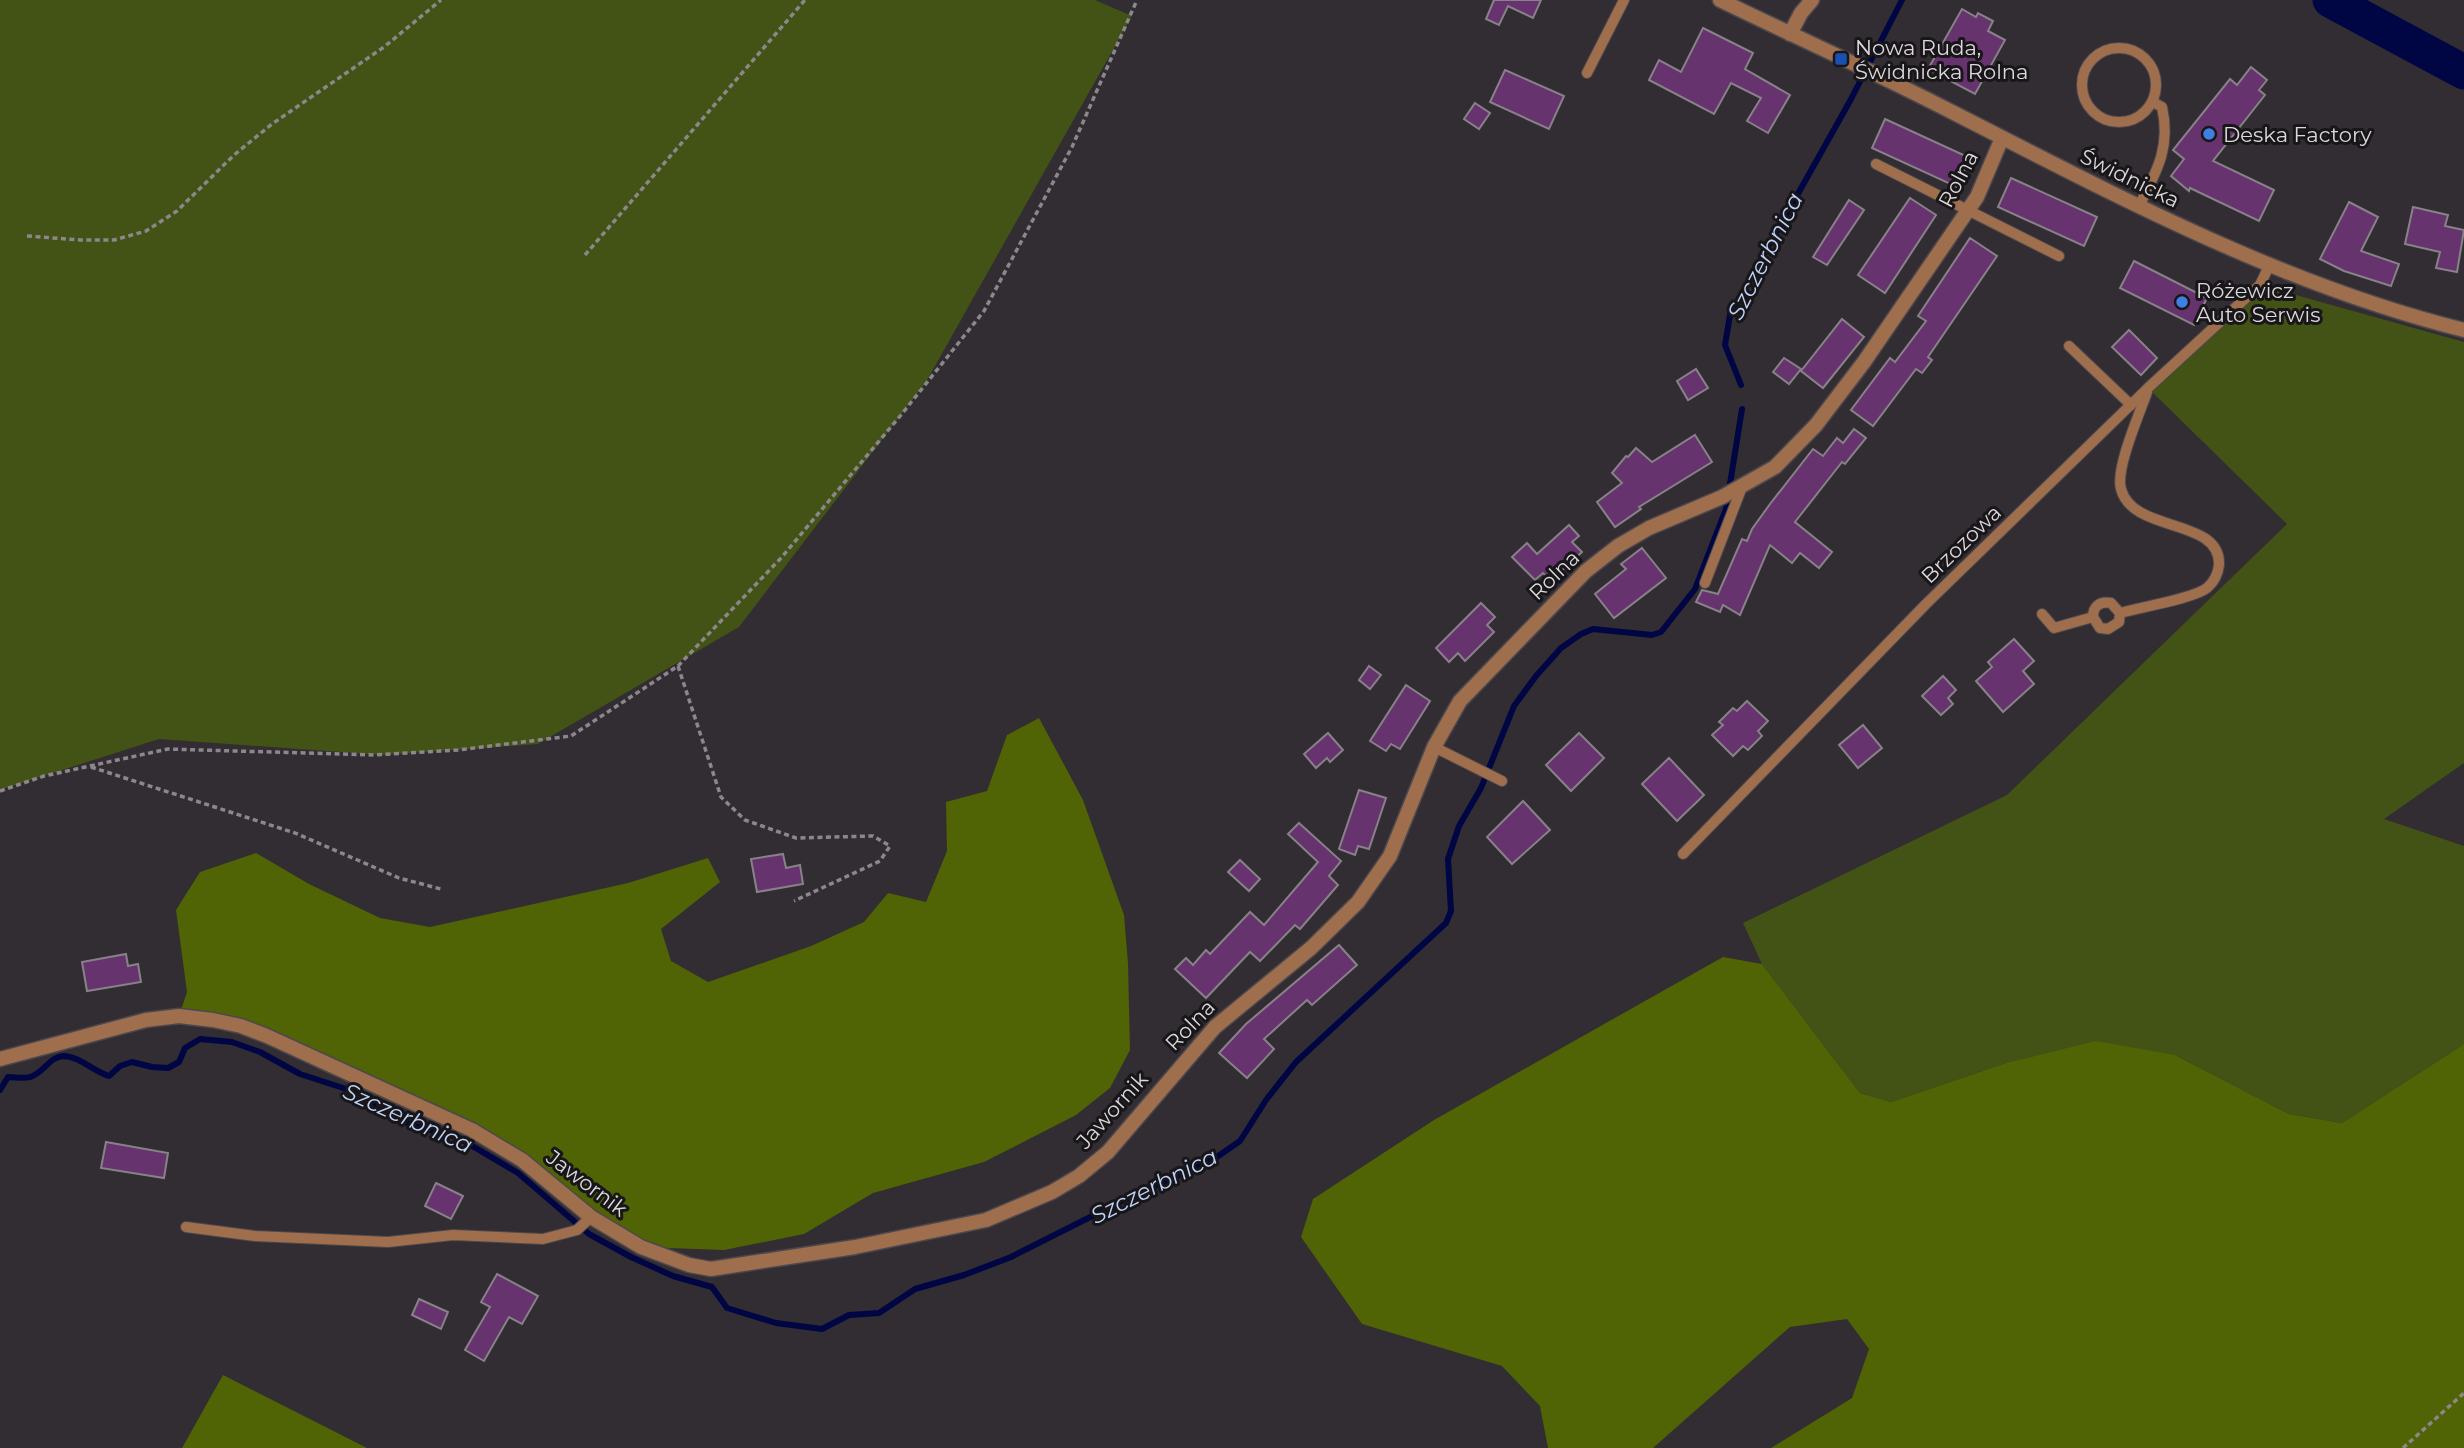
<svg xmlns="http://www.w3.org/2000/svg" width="2464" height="1448" font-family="Montserrat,sans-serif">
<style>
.green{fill:#435215}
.forest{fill:#506305}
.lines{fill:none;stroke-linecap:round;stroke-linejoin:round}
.stream{stroke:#000643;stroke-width:6}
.river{stroke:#000643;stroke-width:35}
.building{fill:#67336e;stroke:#878188;stroke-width:2}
.service-casing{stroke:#4d484d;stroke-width:12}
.minor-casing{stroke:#4d484d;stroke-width:17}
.tertiary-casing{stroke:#4d484d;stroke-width:17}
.path{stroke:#8b878c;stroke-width:3.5;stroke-dasharray:5 3.5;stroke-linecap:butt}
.service{stroke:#9e6e4d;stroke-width:10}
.minor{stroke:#9e6e4d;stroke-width:14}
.tertiary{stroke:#9e6e4d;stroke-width:14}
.transit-dot{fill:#1a4fb4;stroke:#181618;stroke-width:2.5}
.shop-dot{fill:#3f7fe0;stroke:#181618;stroke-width:2.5}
.labels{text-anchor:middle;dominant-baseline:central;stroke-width:6;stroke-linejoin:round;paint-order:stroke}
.poi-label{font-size:21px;fill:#dbd8dc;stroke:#181618;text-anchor:start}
.street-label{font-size:21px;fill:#dbd8dc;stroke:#181618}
.water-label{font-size:23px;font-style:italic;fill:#bfd2f7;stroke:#181618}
</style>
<rect width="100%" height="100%" fill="#322d32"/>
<g class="green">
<polygon points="0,0 1095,0 1132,16 926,382 739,627 538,744 383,755 159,739 0,790"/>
<polygon points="2260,285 2464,342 2464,763 2384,819 2464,846 2464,1044 2342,1123 2289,1114 2175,1055 2006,1063 1891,1102 1860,1093 1762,964 1743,923 2007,795 2287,524 2148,388"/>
</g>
<g class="forest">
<polygon points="1039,718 1083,800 1124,915 1128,963 1130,1050 1110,1088 1076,1115 984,1162 873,1193 804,1234 724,1250 641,1247 531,1167 305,1053 179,1016 187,992 176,910 200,872 256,853 309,884 380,918 430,927 628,883 708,858 720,882 661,929 671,961 708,982 811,946 864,922 888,893 926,902 947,851 946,802 987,791 1007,735"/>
<polygon points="1723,957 1762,964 1860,1093 1891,1102 2006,1063 2096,1041 2175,1055 2289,1114 2342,1123 2464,1044 2464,1448 1771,1448 1852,1398 1869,1349 1847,1319 1790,1327 1653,1448 1548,1448 1540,1406 1502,1366 1362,1324 1301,1237 1313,1199 1434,1120"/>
<polygon points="223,1375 367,1448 182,1448"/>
</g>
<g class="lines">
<g class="stream">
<polyline points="1741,385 1725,345 1730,315 1850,101 1902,0"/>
<path d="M 0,1090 L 8,1077 C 15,1077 24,1079 30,1077 C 43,1074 49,1057 63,1056 C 79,1056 93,1071 109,1076 L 120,1066 L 132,1062 L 152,1067 L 168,1068 L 179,1062 L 185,1048 L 200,1039 L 232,1042 L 260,1052 L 300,1074 L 368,1096 L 382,1111 L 414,1126 L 457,1137 L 518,1173 L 589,1234 L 631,1257 L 673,1276 L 712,1287 L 727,1308 L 776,1323 L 822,1329 L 849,1315 L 879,1313 L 915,1289 L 964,1275 L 1011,1257 L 1126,1199 L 1214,1159 L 1240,1141 L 1266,1100 L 1296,1062 L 1446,923 L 1451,911 L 1448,859 L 1459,826 L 1481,788 L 1514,706 L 1536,676 L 1561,648 L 1581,634 L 1593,629 L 1652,635 L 1661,632 L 1695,589 L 1726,509 L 1742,409"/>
</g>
<polyline class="river" points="2330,0 2464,72"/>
</g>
<g class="building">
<polygon points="1494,0 1541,0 1533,18 1508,6 1499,25 1486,19"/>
<polygon points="1962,9 1976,17 1978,13 1993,21 1988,31 2005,40 1975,94 1928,69"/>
<polygon points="1703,28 1753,53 1745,69 1790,95 1768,133 1747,121 1761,98 1731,83 1714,114 1649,80 1659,60 1681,72"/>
<polygon points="2251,67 2267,80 2259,90 2265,95 2213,161 2274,190 2259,221 2190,188 2189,191 2171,176 2184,159 2173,150 2230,79 2237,85"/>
<polygon points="1505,70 1564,96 1549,129 1490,102"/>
<polygon points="1475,103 1490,113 1479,129 1464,119"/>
<polygon points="1885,119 1970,158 1957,187 1872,148"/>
<polygon points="2011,178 2097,217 2084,246 1998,207"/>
<polygon points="1910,198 1936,215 1885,293 1858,275"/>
<polygon points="1849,200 1864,210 1827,265 1813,257"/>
<polygon points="2349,202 2378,217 2361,251 2399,264 2391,286 2344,271 2320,259"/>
<polygon points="2413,207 2448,215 2445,226 2464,230 2457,272 2436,268 2440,252 2405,244"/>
<polygon points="1970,238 1997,256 1928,357 1932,360 1922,373 1916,369 1873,426 1851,410 1890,358 1895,362 1926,321 1918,316"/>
<polygon points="2134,261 2207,298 2194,325 2120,288"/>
<polygon points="1842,319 1864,337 1823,388 1801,371"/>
<polygon points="2129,330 2157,358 2141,375 2112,347"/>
<polygon points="1784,358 1801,369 1789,384 1773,372"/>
<polygon points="1696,369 1708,388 1688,400 1677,381"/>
<polygon points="1854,429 1866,438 1845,464 1842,462 1795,522 1832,552 1819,568 1800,553 1792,563 1770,545 1740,615 1723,605 1720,612 1696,602 1702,590 1718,594 1742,539 1747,541 1752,529 1770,504 1813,449 1823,456 1837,438 1843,443"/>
<polygon points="1695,435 1712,462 1639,507 1641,509 1615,527 1597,502 1622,483 1612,473 1626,456 1628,457 1636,448 1652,462"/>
<polygon points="1569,525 1579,536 1572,542 1582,552 1551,581 1543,573 1535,580 1512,557 1527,543 1537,554"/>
<polygon points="1642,548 1666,578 1614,618 1595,594 1626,569 1621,564"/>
<polygon points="1481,603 1495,617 1487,625 1494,632 1465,661 1458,653 1449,662 1436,648"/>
<polygon points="2014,639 2034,661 2023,671 2034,684 2003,712 1976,681 1992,667 1988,662"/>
<polygon points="1369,666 1381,675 1370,689 1359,680"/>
<polygon points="1943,676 1956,690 1948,698 1953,704 1941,715 1922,696"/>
<polygon points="1406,685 1430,701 1400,749 1391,744 1386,751 1370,741"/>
<polygon points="1747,701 1768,721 1758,731 1762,736 1748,750 1743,746 1733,756 1712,735 1723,725 1719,722 1733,708 1737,711"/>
<polygon points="1863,725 1882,748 1858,768 1839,745"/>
<polygon points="1328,733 1343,750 1330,762 1327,758 1316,768 1304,754"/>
<polygon points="1579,733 1604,758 1571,791 1546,765"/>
<polygon points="1669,758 1704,795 1677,821 1642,784"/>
<polygon points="1359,790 1386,798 1369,849 1358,846 1355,855 1339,849"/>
<polygon points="1523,801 1550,830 1512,864 1487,837"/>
<polygon points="1299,823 1341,861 1329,876 1338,885 1300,929 1295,925 1260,961 1250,952 1206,998 1175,969 1186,958 1193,965 1206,950 1210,954 1250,912 1264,925 1318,862 1288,834"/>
<polygon points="783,854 786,868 800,865 803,884 757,892 751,859"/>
<polygon points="1240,860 1260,879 1249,891 1228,872"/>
<polygon points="1339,945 1357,965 1312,1005 1307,1000 1264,1039 1274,1049 1247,1078 1219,1053 1246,1024"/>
<polygon points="126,954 128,966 138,964 141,982 87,991 82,962"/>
<polygon points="106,1142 168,1153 164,1178 101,1168"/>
<polygon points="436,1183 463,1196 451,1219 425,1206"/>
<polygon points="497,1274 538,1296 522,1324 509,1317 484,1361 465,1350 490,1307 481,1302"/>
<polygon points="419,1299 448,1312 441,1329 412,1315"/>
</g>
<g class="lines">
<g class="service-casing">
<g id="service">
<circle cx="2119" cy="85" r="37"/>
<polyline points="1587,73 1624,0"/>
<polyline points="1876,164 2059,256"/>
<path d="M 2139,206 C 2157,171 2171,147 2162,107 L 2153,102"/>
<polyline points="2069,346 2131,405"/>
<polyline points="1705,583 1742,487"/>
<path d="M 2120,613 L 2119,622 L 2108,629 L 2100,628 L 2093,617 C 2093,606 2100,601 2111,603 L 2120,613 C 2140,607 2192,599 2207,588 C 2214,582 2218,574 2219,565 C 2221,517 2133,534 2121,489 C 2115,469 2140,413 2147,392"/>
<polyline points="2042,614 2054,628 2093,617"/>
<polyline points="1434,747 1502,781"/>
<polyline points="1683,854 1926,604 2148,388 2260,285 2269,266"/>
<polyline points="186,1227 255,1236 388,1242 453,1235 543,1239 577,1230 591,1217"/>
</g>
</g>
<g class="minor-casing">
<g id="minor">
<polyline points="1790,34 1801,13 1812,0"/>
<polyline points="0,1059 146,1020 179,1016 213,1020 241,1026 267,1036 472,1130 522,1160 591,1217 641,1247 689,1265 711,1269 855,1247 986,1220 1052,1192 1079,1176 1108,1152 1215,1027 1311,948 1358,902 1390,856 1434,747 1460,701 1586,571 1618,546 1649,528 1722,497 1775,467 1816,425 1864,362 1977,197 2002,138"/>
</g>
</g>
<g class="tertiary-casing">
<path id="tertiary" d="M 1720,0 C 1798,38 1877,73 1954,113 C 2119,197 2283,285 2464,330"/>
</g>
<g class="path">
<polyline points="27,236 81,240 114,240 146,231 177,211 234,155 272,124 384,47 441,0"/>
<polyline points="585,255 805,0"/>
<polyline points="678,666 781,558 901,415 984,311 1072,147 1137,0"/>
<polyline points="91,767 295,833 399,878 441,889"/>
<polyline points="0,791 44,776 168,749 374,755 458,750 571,736 678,666 721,797 745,820 796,838 873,836 890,846 880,861 794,901"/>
<polyline points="2403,1448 2464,1393"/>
</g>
<use href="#service" class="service"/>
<use href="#minor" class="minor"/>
<use href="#tertiary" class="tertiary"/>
</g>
<rect class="transit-dot" x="1834" y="52" width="14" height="14" rx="3.5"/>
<g class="shop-dot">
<circle cx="2209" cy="134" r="7"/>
<circle cx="2182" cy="302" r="7"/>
</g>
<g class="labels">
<g class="poi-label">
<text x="1855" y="47">Nowa Ruda,<tspan x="1855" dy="24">Świdnicka Rolna</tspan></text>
<text x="2223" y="134">Deska Factory</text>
<text x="2196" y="290">Różewicz<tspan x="2196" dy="24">Auto Serwis</tspan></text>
</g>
<g class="street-label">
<text transform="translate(2130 178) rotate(26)">Świdnicka</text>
<text transform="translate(1958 179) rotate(-62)">Rolna</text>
<text transform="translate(1961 544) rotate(-44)">Brzozowa</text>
<text transform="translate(1554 575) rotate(-44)">Rolna</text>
<text transform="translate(1190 1025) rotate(-46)">Rolna</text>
<text transform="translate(1112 1110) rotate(-48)">Jawornik</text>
<text transform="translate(587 1183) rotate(37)">Jawornik</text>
</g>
<g class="water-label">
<text transform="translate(1765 256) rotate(-63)">Szczerbnica</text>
<text transform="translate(408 1118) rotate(24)">Szczerbnica</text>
<text transform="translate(1154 1186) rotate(-27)">Szczerbnica</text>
</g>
</g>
</svg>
